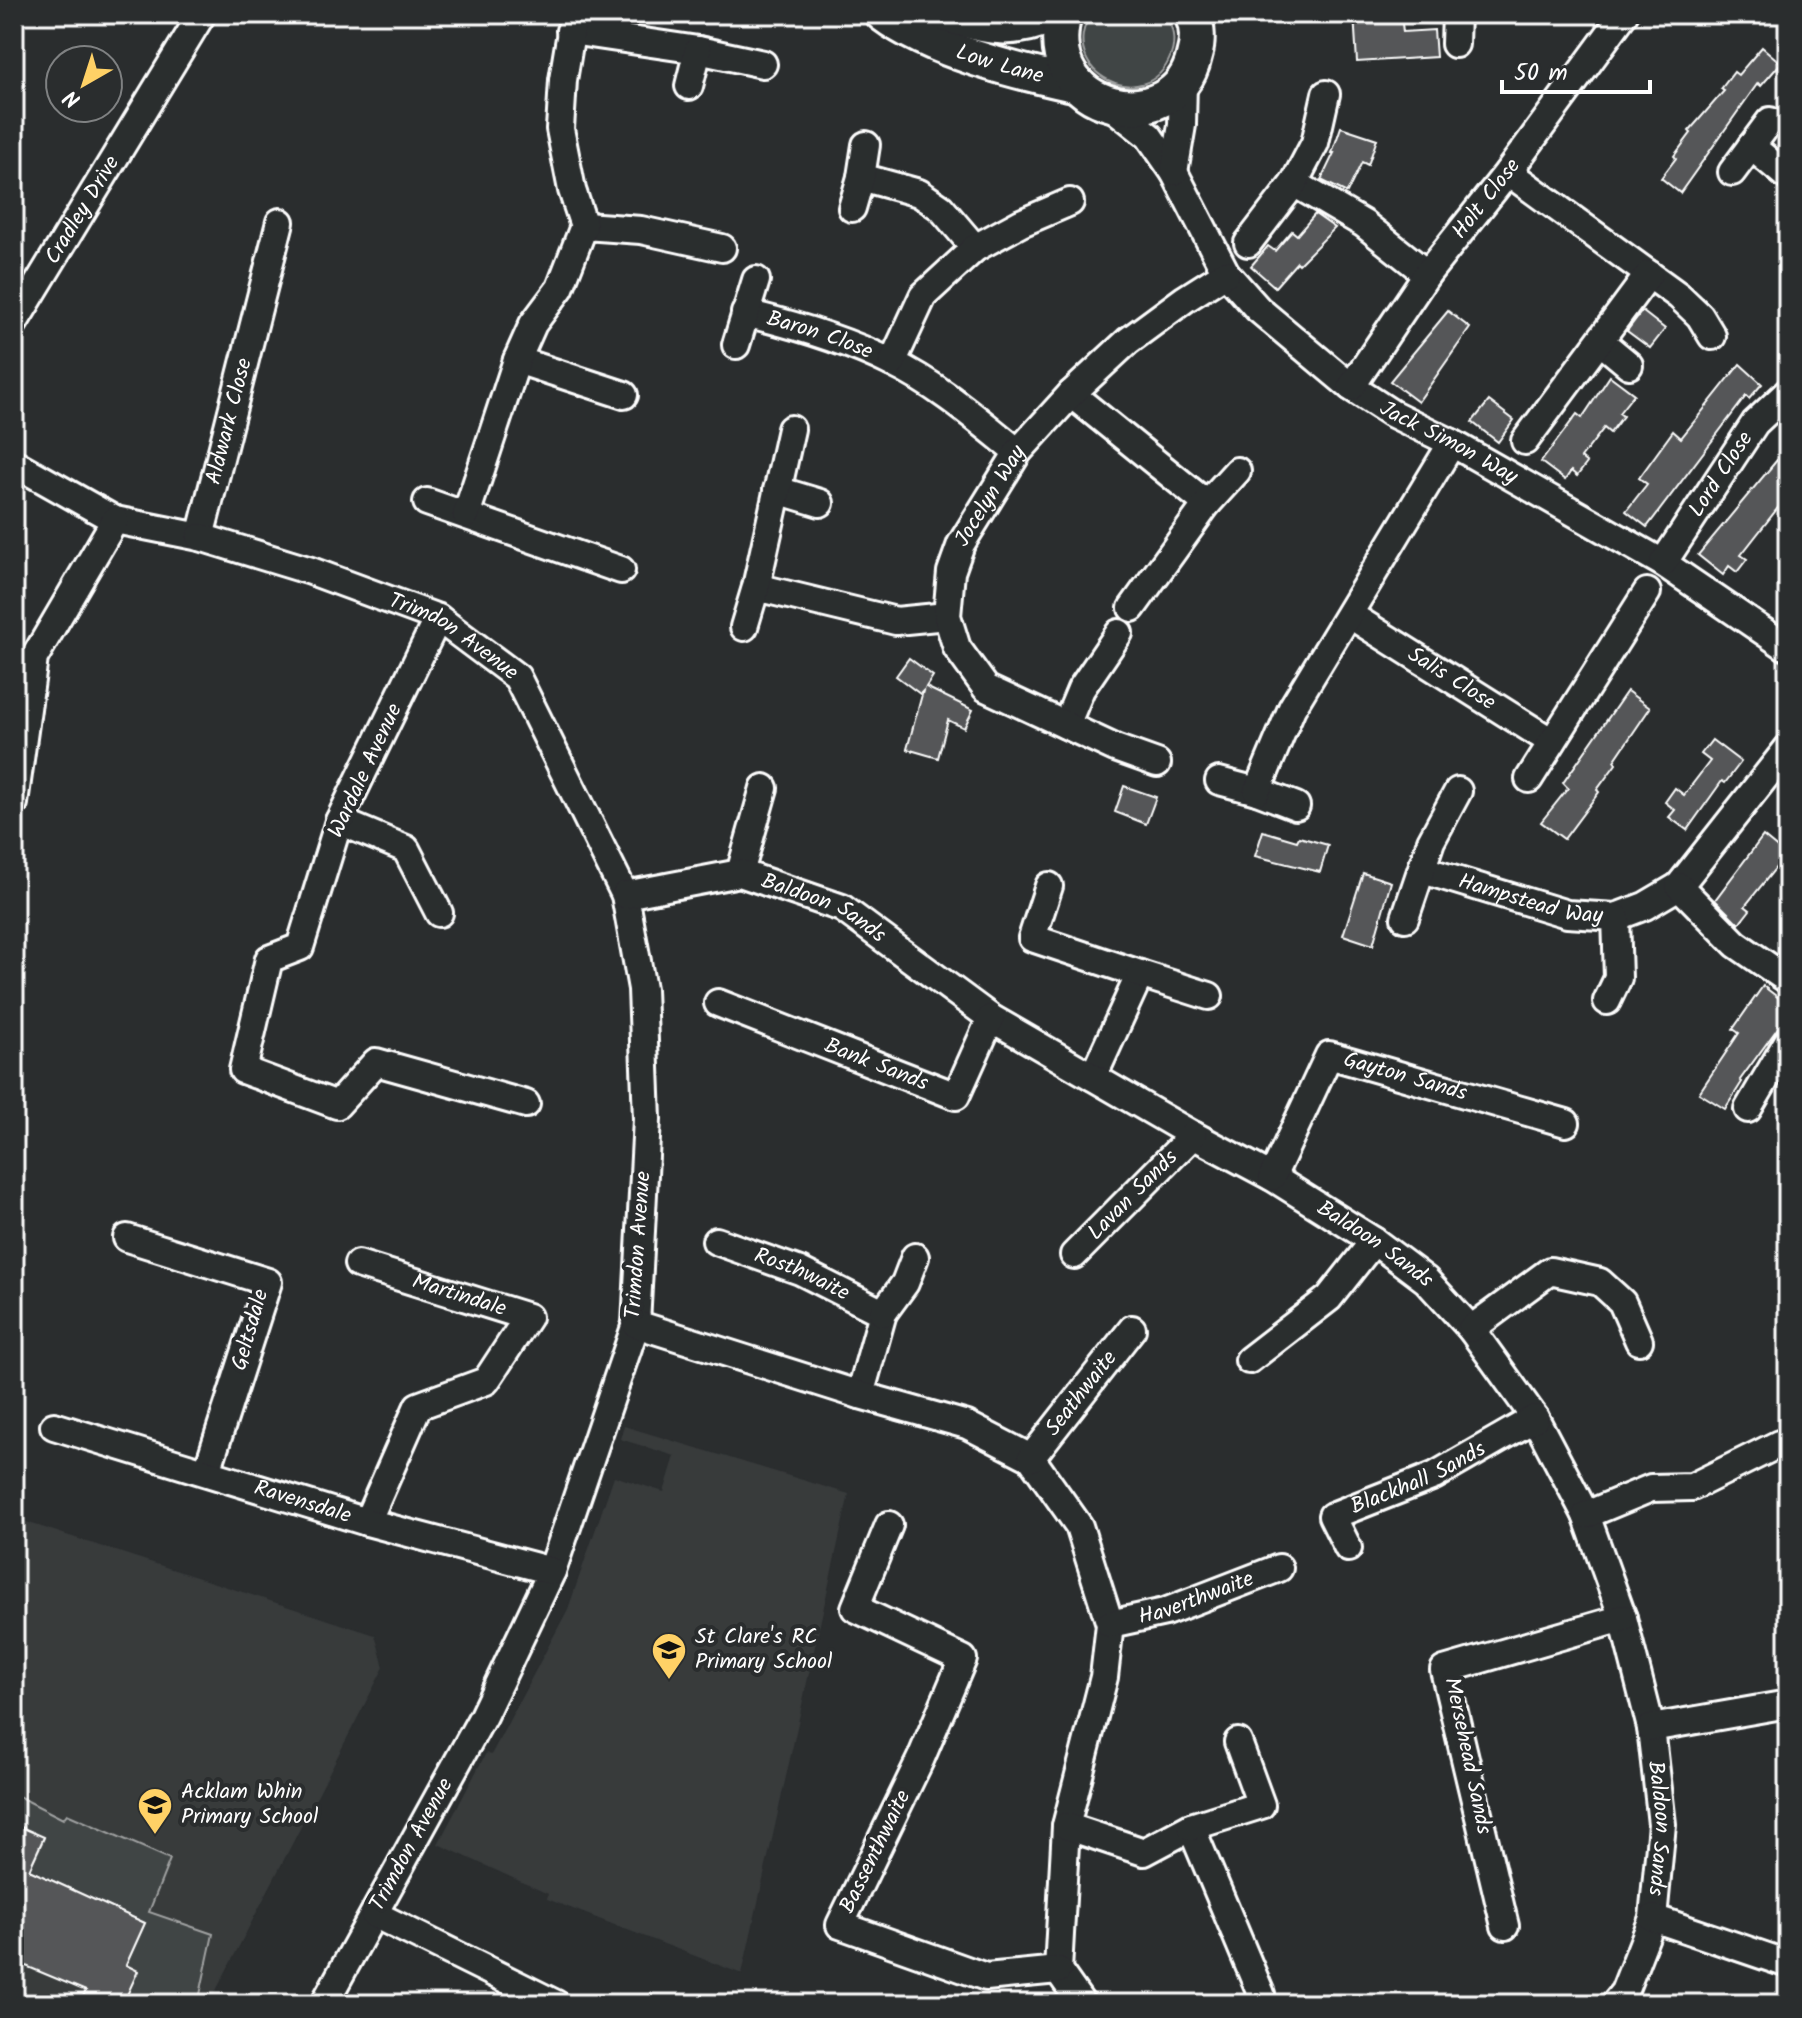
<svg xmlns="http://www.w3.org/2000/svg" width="1802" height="2018" font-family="Kalam,sans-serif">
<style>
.built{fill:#373a3b}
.green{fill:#414445;stroke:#a0a2a2;stroke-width:2}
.building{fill:#555758;stroke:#fff;stroke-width:2}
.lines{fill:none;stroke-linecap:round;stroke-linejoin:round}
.minor-casing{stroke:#fff;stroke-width:32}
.major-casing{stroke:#fff;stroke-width:40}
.minor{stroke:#2a2d2e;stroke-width:26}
.major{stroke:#2a2d2e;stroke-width:34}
.labels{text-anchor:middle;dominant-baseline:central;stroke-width:8;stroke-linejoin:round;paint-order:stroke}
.street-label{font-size:22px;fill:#fff;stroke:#2a2d2e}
.poi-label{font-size:22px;fill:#fff;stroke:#2a2d2e;text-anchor:start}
</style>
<rect width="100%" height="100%" fill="#2a2d2e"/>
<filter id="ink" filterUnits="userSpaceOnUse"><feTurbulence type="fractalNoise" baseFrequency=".0125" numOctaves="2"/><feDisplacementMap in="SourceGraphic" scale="16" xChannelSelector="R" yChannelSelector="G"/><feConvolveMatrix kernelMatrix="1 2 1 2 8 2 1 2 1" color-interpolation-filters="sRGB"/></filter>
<g filter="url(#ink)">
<g class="built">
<polygon points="624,1426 849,1494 742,1974 547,1899 548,1894 438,1844 486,1753 491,1755 568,1609 614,1476 664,1492 675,1456 620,1439"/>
<polygon points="14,1518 375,1635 384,1667 209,2004 14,2004"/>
</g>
<g class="green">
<path d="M 1091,14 L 1165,14 C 1173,27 1176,41 1171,55 C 1148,118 1054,73 1091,14 Z"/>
<polygon points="14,1794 63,1819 67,1814 170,1859 149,1912 213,1934 198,2004 123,2004 126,1965 145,1923 29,1870 44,1838 14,1824"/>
</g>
<g class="building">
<polygon points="1354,14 1401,14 1403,32 1434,30 1436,57 1357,62"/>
<polygon points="1762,47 1781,63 1761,86 1758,83 1680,193 1661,178 1676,158 1674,156 1691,133 1689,131 1724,91 1721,89 1734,72 1738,75"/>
<polygon points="1341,127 1377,139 1368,165 1362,162 1347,193 1321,180 1334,153 1332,153"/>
<polygon points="1315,214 1335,228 1299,264 1297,262 1275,287 1251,266 1268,246 1275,251 1292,231 1297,235"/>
<polygon points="1448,311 1470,328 1418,402 1390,381"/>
<polygon points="1642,311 1665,329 1650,348 1627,331"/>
<polygon points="1740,364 1762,384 1749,399 1746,396 1647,527 1626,511 1647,484 1639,478 1673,431 1681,438"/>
<polygon points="1610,376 1634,394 1619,413 1623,416 1610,433 1604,428 1581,458 1587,463 1577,476 1571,471 1565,480 1541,462 1577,414 1582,418"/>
<polygon points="1489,401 1514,420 1498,442 1472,422"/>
<polygon points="1777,460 1788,469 1788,495 1741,555 1747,559 1737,572 1729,566 1723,575 1698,555"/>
<polygon points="909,658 933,676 926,687 973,710 964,728 948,720 938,758 907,749 923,691 920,694 896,676"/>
<polygon points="1627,691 1650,708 1614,761 1616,764 1597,790 1599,792 1564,839 1541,822 1568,788 1563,783"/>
<polygon points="1712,740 1741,762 1725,783 1722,781 1687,830 1669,817 1675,810 1665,802 1675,788 1684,795 1710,761 1701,754"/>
<polygon points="1124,786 1156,797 1146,824 1115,812"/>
<polygon points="1263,831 1297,841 1299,837 1328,845 1320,872 1255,856"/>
<polygon points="1763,836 1786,855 1745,906 1750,910 1739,924 1715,900"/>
<polygon points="1363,873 1391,882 1373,945 1343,935"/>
<polygon points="1763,986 1788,1005 1788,1014 1740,1080 1742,1082 1725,1109 1699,1093 1739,1033 1733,1029"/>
<polygon points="14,1824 44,1837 29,1870 145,1923 126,1965 138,1971 123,2004 95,2004 82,1998 86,1991 14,1961"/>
</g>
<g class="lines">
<g class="minor-casing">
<g id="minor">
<polyline points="570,31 698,50 763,64"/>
<polyline points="1455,44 1456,14"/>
<polyline points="689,86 698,50"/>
<path id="s1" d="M 1111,106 L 1149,136 L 1174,172 L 1226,273 L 1258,309 L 1351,387 L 1391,413 L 1452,443 L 1663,563 L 1788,648"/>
<polyline points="1751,146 1788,177"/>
<polyline points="1174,172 1182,125 1183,81"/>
<polyline points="1508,172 1679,296 1700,316 1712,336"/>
<polyline points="1732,172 1770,121"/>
<polyline points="861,177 919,193 941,208 975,248"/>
<polyline points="1294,183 1364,224 1427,274"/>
<polyline points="852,208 861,177 866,145"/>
<polyline points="584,226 641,230 722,248"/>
<polyline points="1248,243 1294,183 1315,143 1326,94"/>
<path id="s2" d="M 745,313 C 795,325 846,340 892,363 C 938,385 978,420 1018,452"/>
<path id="s3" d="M 14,323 L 202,14"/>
<polyline points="1600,341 1629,365"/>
<polyline points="736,345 756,280"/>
<polyline points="517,360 624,395"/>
<polyline points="892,363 923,296 975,248 1021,223 1070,202"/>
<path id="s4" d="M 1351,387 L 1427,274 L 1508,172 L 1624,14"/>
<polyline points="1071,394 1207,504"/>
<polyline points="1525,441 1649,274"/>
<path id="s5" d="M 14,463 L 115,520 L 200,537 L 280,222"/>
<polyline points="777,490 820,503"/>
<polyline points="427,502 621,570"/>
<polyline points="466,515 517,360 533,324 560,288 584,226 572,190 560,129 563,80 574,14"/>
<path id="s6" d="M 200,537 L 311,571 L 438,618 L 517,677 L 625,895 L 642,989 L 647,1119 L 636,1324 L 552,1571 L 483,1716 L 324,2004"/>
<path id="s7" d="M 1663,563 L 1755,423 L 1788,392"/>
<polyline points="756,587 896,621 947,616"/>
<polyline points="1132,608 1207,504 1237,471"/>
<path id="s8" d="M 1350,615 L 1552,742"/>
<polyline points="438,618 339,821 300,947 269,959 243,1070 337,1105 376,1062 526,1104"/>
<polyline points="744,627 756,587 791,429"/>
<polyline points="1066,725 1081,689 1119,633"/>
<path id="s9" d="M 1157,763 L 1115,748 L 986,688 L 957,648 L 947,616 L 951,572 L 961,544 L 1018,452 L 1071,394 L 1128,341 L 1185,299 L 1226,273"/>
<polyline points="1529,779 1647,592"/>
<polyline points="1219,781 1257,791 1296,806"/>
<polyline points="1257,791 1292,708 1452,443"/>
<polyline points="14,803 34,658 115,520"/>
<polyline points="339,821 406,849 439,913"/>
<path id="s10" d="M 1423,870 L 1567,914 L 1616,917 L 1645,906 L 1679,886 L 1788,748"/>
<polyline points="740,873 764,788"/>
<polyline points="1049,886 1032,938 1140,974 1093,1077"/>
<polyline points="1679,886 1736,944 1788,980"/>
<path id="s11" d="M 625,895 L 740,873 L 842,908 L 991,1018 L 1193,1135 L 1272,1177 L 1374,1241 L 1426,1280 L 1471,1329 L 1535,1418 L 1586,1515 L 1623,1618 L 1651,1728 L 1662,1824 L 1653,1918 L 1624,1992 L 1614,2004"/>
<polyline points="1405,918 1431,841 1458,791"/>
<polyline points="1140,974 1209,996"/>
<polyline points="1607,1001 1618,978 1616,917"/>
<path id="s12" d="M 718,1003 L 956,1096 L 991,1018"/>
<polyline points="1748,1109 1788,1041"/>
<path id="s13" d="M 1272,1177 L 1329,1055 L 1566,1123"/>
<polyline points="127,1238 268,1282 207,1471"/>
<path id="s14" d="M 716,1241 L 800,1271 L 883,1313 L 860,1395"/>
<path id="s15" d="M 1074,1255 L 1193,1135"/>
<path id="s16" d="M 358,1264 L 528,1317 L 486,1381 L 418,1406 L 367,1522"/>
<polyline points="883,1313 905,1283 915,1257"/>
<polyline points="636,1324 860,1395 967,1425 1031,1458 1079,1526 1110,1624 1104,1677 1066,1826 1058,1970 1082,2004"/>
<polyline points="1471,1329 1550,1271 1600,1282 1622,1302 1639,1341"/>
<polyline points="1249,1360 1329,1298 1374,1241"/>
<path id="s17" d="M 54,1426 L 367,1522 L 552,1571"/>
<path id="s18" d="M 1031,1458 L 1132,1329"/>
<polyline points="1586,1515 1651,1488 1692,1487 1779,1444"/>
<polyline points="889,1525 855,1608 963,1659 921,1758 840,1925 986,1977 1058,1970"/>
<path id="s19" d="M 1348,1548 L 1332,1516 L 1434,1476 L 1535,1418"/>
<path id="s20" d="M 1110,1624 L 1165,1612 L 1279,1568"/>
<polyline points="1651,1728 1788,1704"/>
<polyline points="1066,1826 1144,1852 1191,1827 1261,1994"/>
<polyline points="1191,1827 1261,1805 1238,1742"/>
<polyline points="374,1914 556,2004"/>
<polyline points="1653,1918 1788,1964"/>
<polyline points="1505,1926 1444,1670 1623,1618"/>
</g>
</g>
<g class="major-casing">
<g id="major">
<path id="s21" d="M 883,14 C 932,51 1018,72 1078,85"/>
<path d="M 945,14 C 991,28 1011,33 1057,14"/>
<path d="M 1064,14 C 1036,114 1176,140 1194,56 C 1198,43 1198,27 1192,14"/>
</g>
</g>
<use href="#minor" class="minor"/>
<use href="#major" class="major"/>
</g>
</g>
<defs>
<g id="school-pin" transform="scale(1.8)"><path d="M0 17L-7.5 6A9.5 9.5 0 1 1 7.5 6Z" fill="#ffd166" stroke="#2a2d2e"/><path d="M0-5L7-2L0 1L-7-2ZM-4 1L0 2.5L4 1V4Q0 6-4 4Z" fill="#111"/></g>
</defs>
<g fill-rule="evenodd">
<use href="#school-pin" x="669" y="1650"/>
<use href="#school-pin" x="155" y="1805"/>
</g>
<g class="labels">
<g class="street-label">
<text stroke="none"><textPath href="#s21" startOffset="128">Low Lane</textPath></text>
<text stroke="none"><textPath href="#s4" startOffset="232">Holt Close</textPath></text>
<text stroke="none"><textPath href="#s3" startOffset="132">Cradley Drive</textPath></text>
<text stroke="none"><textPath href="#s2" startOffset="78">Baron Close</textPath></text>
<text stroke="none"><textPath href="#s5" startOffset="322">Aldwark Close</textPath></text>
<text stroke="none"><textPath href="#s1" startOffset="488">Jack Simon Way</textPath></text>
<text stroke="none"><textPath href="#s7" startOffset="106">Lord Close</textPath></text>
<text stroke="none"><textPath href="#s9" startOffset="400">Jocelyn Way</textPath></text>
<text stroke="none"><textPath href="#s6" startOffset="274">Trimdon Avenue</textPath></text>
<text stroke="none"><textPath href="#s8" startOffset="120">Salis Close</textPath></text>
<text transform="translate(366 771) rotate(-65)">Wardale Avenue</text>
<text stroke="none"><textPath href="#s10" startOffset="112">Hampstead Way</textPath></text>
<text stroke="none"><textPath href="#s11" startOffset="208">Baldoon Sands</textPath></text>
<text stroke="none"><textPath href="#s12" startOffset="170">Bank Sands</textPath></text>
<text stroke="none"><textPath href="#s13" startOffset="214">Gayton Sands</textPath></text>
<text stroke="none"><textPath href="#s15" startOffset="84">Lavan Sands</textPath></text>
<text transform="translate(639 1245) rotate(-86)">Trimdon Avenue</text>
<text stroke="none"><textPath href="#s11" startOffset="856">Baldoon Sands</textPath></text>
<text stroke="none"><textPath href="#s14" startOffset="92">Rosthwaite</textPath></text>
<text stroke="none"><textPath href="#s16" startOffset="106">Martindale</textPath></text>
<text transform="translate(251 1330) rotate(-74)">Geltsdale</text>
<text stroke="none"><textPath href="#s18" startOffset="82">Seathwaite</textPath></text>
<text stroke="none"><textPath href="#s19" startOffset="130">Blackhall Sands</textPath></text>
<text stroke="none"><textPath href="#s17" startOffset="260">Ravensdale</textPath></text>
<text stroke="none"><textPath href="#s20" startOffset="90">Haverthwaite</textPath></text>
<text transform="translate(1467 1756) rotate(78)">Mersehead Sands</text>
<text stroke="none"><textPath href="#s11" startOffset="1528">Baldoon Sands</textPath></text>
<text transform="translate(412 1845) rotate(-61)">Trimdon Avenue</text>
<text transform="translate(876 1852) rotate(-64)">Bassenthwaite</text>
</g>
<g class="poi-label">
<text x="695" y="1637">St Clare's RC<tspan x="695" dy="25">Primary School</tspan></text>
<text x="181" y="1792">Acklam Whin<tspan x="181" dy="25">Primary School</tspan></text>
</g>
</g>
<rect width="1802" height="2018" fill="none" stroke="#2a2d2e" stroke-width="48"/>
<rect x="24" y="24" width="1754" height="1970" fill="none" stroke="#fff" stroke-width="3" filter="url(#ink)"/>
<g transform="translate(84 84) rotate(219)"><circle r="38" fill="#2a2d2e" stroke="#7f8182" stroke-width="2"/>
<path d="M0-6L14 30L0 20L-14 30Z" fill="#ffd166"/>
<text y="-12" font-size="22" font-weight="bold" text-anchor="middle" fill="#ffffff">N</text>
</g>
<path d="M1502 80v12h148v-12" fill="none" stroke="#ffffff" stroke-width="4"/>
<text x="1514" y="80" font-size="24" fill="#ffffff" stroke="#2a2d2e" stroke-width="6" paint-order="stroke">50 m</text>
</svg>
